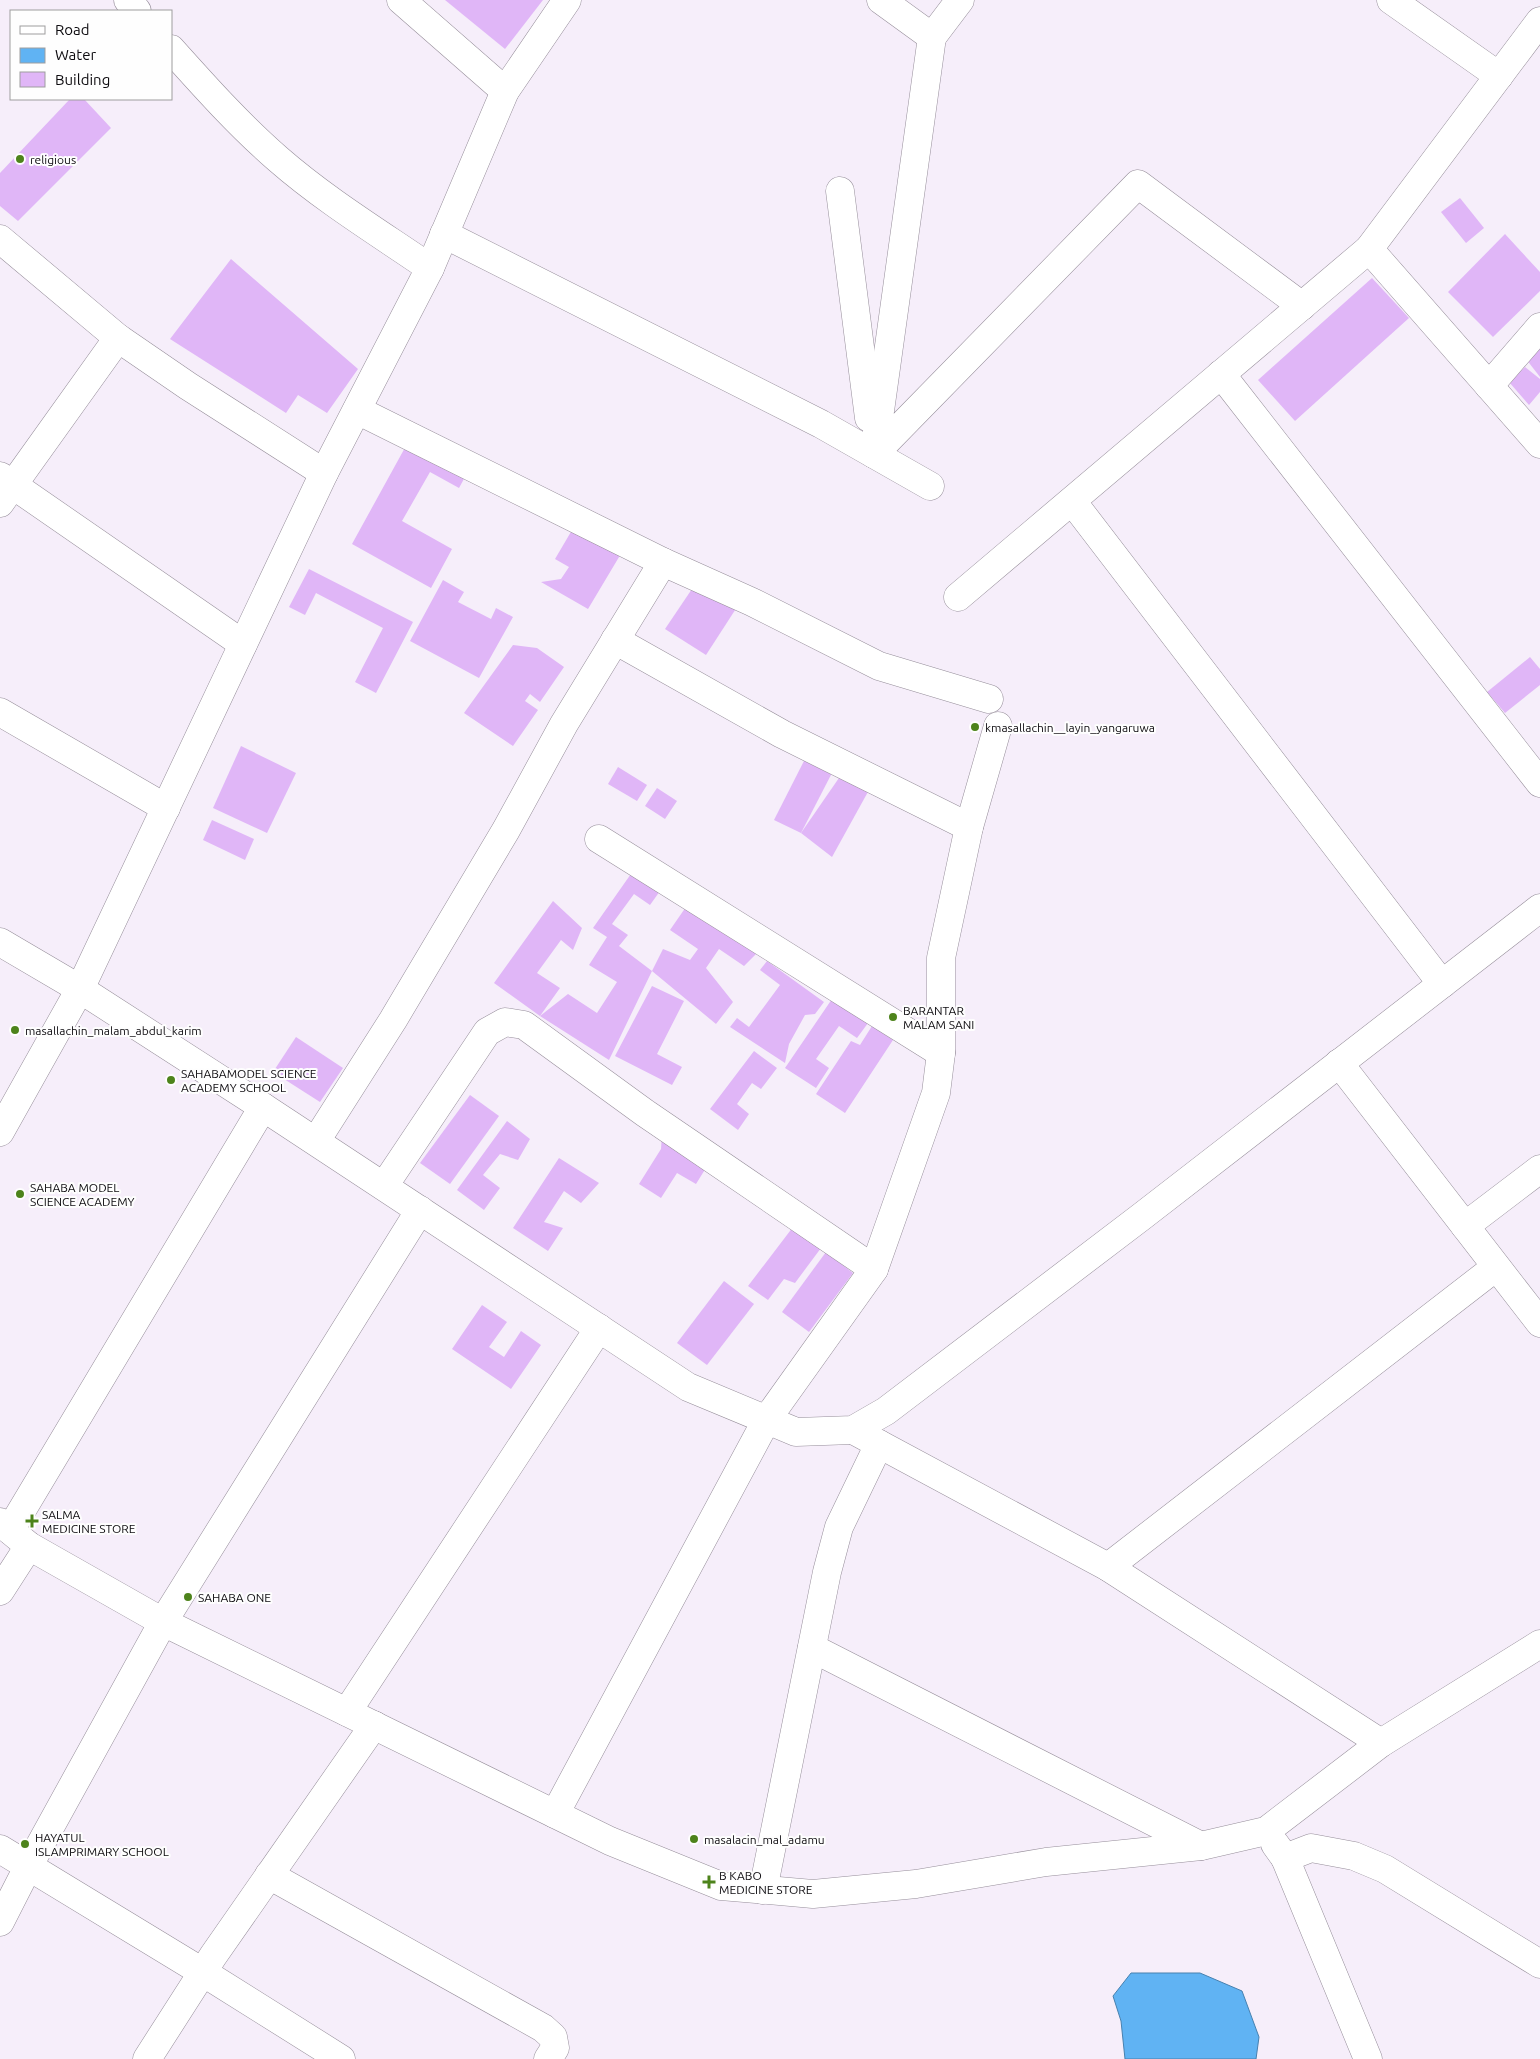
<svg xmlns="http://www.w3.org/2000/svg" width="1540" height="2059" font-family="Ubuntu,sans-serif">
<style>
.water{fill:#60b3f3;stroke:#4781af}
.building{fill:#e0b6f7}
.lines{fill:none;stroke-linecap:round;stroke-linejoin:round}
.minor-casing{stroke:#968e9a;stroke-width:29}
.minor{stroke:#fff;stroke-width:28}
.poi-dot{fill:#4d831b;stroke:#fefefe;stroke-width:2}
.labels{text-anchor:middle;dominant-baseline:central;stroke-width:4;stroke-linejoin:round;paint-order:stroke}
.poi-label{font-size:12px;fill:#0d0b0f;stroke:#fefefe;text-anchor:start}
</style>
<rect width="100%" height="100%" fill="#f6eefa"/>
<polygon class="water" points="1131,1973 1200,1973 1242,1991 1259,2037 1256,2059 1125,2059 1121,2021 1113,1996"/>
<g class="building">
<polygon points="445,0 543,0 505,49"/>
<polygon points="70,99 84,99 111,128 18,221 0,206 0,173"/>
<polygon points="1460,198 1484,228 1466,243 1441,212"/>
<polygon points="1505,234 1540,272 1540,291 1493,337 1448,292"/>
<polygon points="231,259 358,369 327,413 298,395 286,413 170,339"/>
<polygon points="1372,278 1409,318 1295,421 1258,380"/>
<polygon points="1540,348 1540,377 1526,359"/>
<polygon points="1525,367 1540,379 1540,392 1529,405 1509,382"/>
<polygon points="407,444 465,477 459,488 430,472 402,521 452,549 431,588 352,544"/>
<polygon points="575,525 622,552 588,609 541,582 561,579 569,567 555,559"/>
<polygon points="309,569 413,622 376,693 355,682 383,628 316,593 305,615 289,607"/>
<polygon points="443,580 464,592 458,602 491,619 496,608 513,617 479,678 410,641"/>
<polygon points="696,583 739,604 706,655 665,629"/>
<polygon points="513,645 537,648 564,667 540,702 530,694 525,701 538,710 513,746 464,713"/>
<polygon points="1530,657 1540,669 1540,685 1505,713 1487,692"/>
<polygon points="241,746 296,773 267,833 213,808"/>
<polygon points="806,757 833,771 801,833 774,820"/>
<polygon points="618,767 647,785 637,801 608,784"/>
<polygon points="841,775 869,790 832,857 801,833"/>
<polygon points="657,788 677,801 665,819 645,806"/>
<polygon points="212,820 254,839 245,860 203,840"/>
<polygon points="633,871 660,891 650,905 634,894 612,924 628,935 619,946 652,971 609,1060 540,1016 568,994 597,1013 617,982 589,965 607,937 593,928"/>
<polygon points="553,901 582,928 573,950 561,940 537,973 560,988 540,1016 494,983"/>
<polygon points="688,904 758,952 744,966 719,949 706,968 733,1002 716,1024 652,971 663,949 690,960 698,949 670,930"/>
<polygon points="767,961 824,1002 815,1014 805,1015 789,1044 785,1063 730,1027 737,1018 749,1027 780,985 760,970"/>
<polygon points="652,986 684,1001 657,1054 682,1067 672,1085 615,1056"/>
<polygon points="832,999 868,1023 857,1038 839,1026 816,1059 829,1068 816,1088 785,1068"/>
<polygon points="872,1026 893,1040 845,1113 816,1094 851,1041 860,1045"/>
<polygon points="296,1037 343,1068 320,1102 273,1072"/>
<polygon points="754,1051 777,1068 761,1089 752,1083 737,1104 749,1114 738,1130 710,1109"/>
<polygon points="470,1095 499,1116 450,1184 420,1163"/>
<polygon points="507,1121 530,1139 518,1160 500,1154 483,1175 500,1188 484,1210 457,1190"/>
<polygon points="662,1134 709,1163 696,1184 677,1173 661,1198 639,1184 661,1149"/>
<polygon points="559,1158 599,1183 581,1203 564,1191 544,1222 563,1228 548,1251 513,1228"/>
<polygon points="793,1227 821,1248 795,1283 784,1279 768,1300 748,1286"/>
<polygon points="826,1252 853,1273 809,1332 782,1312"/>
<polygon points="724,1281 754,1304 707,1365 677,1343"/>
<polygon points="482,1305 507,1322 489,1347 504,1357 521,1331 541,1345 511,1389 452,1349"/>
</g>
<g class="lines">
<g class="minor-casing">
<g id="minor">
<polyline points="128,0 137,11"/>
<polyline points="401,0 505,91"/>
<polyline points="881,0 932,37 874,454 1138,184 1302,306"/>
<polyline points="1391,0 1499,76"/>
<polyline points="932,37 960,0"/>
<path d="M 171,49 C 205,87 240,126 278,159 C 325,200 379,233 430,268"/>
<polyline points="840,191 869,418"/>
<polyline points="444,234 821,424 930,486"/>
<polyline points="0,239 118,338 188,386 324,473"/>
<polyline points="1369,249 1540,444"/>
<polyline points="1221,374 1540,783"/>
<polyline points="1489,386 1540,327"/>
<polyline points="357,410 663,562 752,602 879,666 989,699"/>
<polyline points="0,476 243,644"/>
<polyline points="1072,501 1442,984"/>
<polyline points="0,503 118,338"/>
<polyline points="958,597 1369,249 1540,21"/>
<polyline points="615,640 782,734 969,827"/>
<polyline points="0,712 166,808"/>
<polyline points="599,839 941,1053"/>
<polyline points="0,942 80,989 263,1107 688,1387 796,1432 853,1430 886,1411 1141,1217 1540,908"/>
<polyline points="1339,1063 1540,1323"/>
<polyline points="0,1132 80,989 324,473 430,268 505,91 567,0"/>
<polyline points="316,1141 393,1020 506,830 564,724 663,562"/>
<polyline points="384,1186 487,1032 505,1022 524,1025 645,1113 874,1269"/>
<polyline points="1465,1226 1540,1169"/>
<polyline points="853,1430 1108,1567 1381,1743"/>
<polyline points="0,1522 29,1546 163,1622 610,1841 721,1886 813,1894 916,1884 1046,1862 1201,1846 1266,1831 1381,1743 1540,1644"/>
<polyline points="10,1530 263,1107"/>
<polyline points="1108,1567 1496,1267"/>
<polyline points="0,1591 29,1546"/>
<polyline points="812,1648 1201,1846"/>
<polyline points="347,1712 599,1328"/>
<polyline points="555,1814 767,1419 874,1269 936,1093 941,1053 941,958 969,827 998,726"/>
<polyline points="1275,1844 1285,1858 1368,2059"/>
<polyline points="0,1849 204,1973 341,2059"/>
<polyline points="1285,1858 1311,1848 1354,1856 1385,1869 1540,1964"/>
<polyline points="269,1875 543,2028 553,2037 555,2048 548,2059"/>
<polyline points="763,1890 827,1572 839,1527 879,1444"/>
<polyline points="0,1922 28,1867 163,1622 420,1210"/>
<polyline points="147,2059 213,1956 374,1725"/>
</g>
</g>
<use href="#minor" class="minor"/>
</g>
<g class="poi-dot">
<circle cx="20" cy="159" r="5"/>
<circle cx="975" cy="727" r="5"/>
<circle cx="893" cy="1017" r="5"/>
<circle cx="15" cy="1030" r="5"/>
<circle cx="171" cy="1080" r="5"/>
<circle cx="20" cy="1194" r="5"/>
<path d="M29.5 1513.5h5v5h5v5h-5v5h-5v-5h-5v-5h5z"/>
<circle cx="188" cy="1597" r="5"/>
<circle cx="694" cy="1839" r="5"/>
<circle cx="25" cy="1844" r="5"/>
<path d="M706.5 1874.5h5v5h5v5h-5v5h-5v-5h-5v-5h5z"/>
</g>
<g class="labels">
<g class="poi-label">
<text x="30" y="159">religious</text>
<text x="985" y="727">kmasallachin__layin_yangaruwa</text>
<text x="903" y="1010">BARANTAR<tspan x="903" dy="14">MALAM SANI</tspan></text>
<text x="25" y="1030">masallachin_malam_abdul_karim</text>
<text x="181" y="1073">SAHABAMODEL SCIENCE<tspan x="181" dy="14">ACADEMY SCHOOL</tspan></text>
<text x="30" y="1187">SAHABA MODEL<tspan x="30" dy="14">SCIENCE ACADEMY</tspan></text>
<text x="42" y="1514">SALMA<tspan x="42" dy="14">MEDICINE STORE</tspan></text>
<text x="198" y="1597">SAHABA ONE</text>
<text x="35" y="1837">HAYATUL<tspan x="35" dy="14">ISLAMPRIMARY SCHOOL</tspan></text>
<text x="704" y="1839">masalacin_mal_adamu</text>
<text x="719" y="1875">B KABO<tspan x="719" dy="14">MEDICINE STORE</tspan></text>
</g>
</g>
<rect x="10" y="10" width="162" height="90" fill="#fefefe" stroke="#9e9d9e"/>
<rect x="20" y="26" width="25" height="8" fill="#ffffff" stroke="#9e9d9e"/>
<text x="55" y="35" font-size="15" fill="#0d0b0f">Road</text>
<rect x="20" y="48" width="25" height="15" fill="#60b3f3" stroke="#9e9d9e"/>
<text x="55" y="60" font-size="15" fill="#0d0b0f">Water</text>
<rect x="20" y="72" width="25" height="15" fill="#e0b6f7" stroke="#9e9d9e"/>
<text x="55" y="85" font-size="15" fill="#0d0b0f">Building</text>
</svg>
